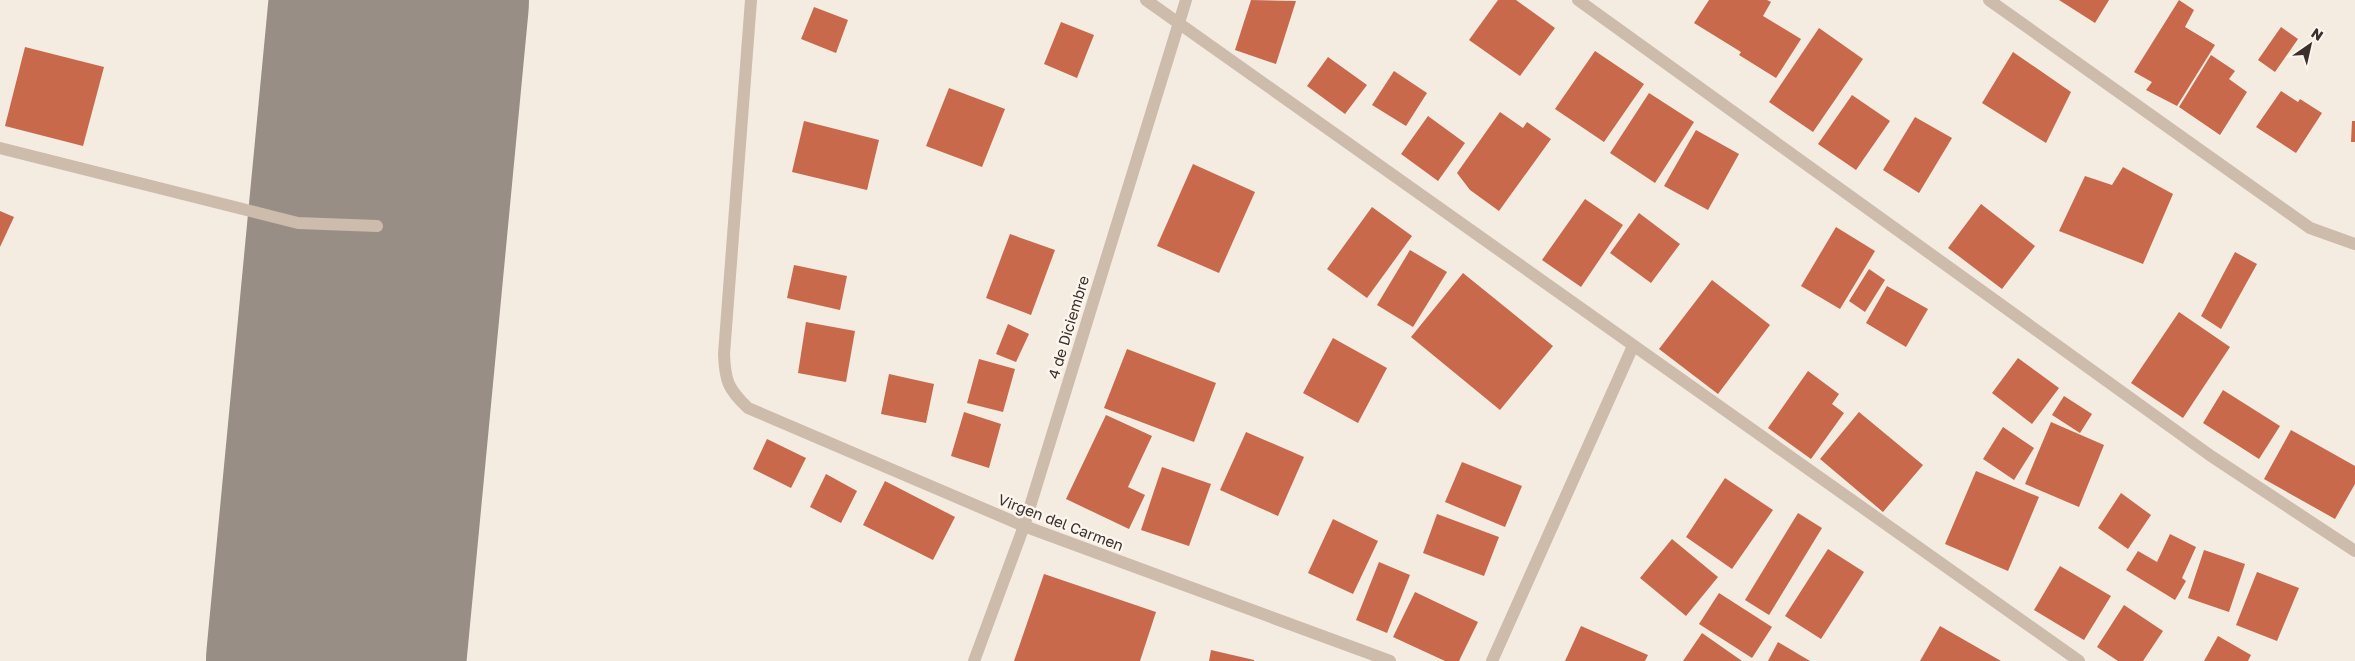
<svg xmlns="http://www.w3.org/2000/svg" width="2355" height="661" font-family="'Golos Text',sans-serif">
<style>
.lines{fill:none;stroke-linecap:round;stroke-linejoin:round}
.runway{stroke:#988e86;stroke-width:260}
.building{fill:#c8694b}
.minor{stroke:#cdbbac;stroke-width:12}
.labels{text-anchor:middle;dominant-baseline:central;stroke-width:5;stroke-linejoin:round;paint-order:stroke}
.street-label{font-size:15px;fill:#3b302b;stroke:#fbf5ee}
</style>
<rect width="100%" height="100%" fill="#f4ebe1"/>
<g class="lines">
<polyline class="runway" points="336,661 399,0"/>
</g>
<g class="building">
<polygon points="1251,0 1296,1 1276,64 1235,50"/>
<polygon points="1498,0 1516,0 1555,28 1520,76 1469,40"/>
<polygon points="1709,0 1767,0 1771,2 1763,16 1801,39 1776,78 1739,55 1741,52 1694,23"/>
<polygon points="2059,0 2109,0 2095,23"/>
<polygon points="2179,0 2194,10 2185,27 2215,45 2177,106 2146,90 2152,82 2134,72"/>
<polygon points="814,7 848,20 836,53 801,39"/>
<polygon points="1061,22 1094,35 1077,78 1044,64"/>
<polygon points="2281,27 2298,39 2275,72 2258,60"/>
<polygon points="1819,28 1863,59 1813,132 1769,102"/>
<polygon points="25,47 104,67 83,146 5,126"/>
<polygon points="1595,51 1644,84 1604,142 1555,109"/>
<polygon points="2013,52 2071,92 2046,143 1982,103"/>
<polygon points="2211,55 2235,71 2229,79 2247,92 2220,135 2179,107"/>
<polygon points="1328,57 1367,85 1345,114 1307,86"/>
<polygon points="1394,71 1427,93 1406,126 1372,105"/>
<polygon points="949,88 1005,109 982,167 926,146"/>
<polygon points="2281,91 2298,102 2300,99 2322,113 2296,153 2256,127"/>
<polygon points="1649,93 1694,122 1655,183 1610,153"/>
<polygon points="1852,95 1890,121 1856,170 1818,144"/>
<polygon points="1500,112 1523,128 1527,122 1551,139 1499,211 1470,190 1457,173"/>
<polygon points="1428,116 1465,143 1438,181 1401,154"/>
<polygon points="1915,117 1952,138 1919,193 1883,170"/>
<polygon points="804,121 879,140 867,190 792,172"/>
<polygon points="2352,121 2355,121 2355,142 2351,142"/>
<polygon points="1696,130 1739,154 1708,210 1664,186"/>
<polygon points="1193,164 1255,192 1219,273 1157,246"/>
<polygon points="2123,167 2173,194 2143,264 2059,231 2085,176 2112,185"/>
<polygon points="1585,199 1623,225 1581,287 1542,260"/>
<polygon points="1981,204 2035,246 2002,289 1948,248"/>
<polygon points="1372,207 1412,236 1367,298 1327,269"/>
<polygon points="0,211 14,217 0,247"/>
<polygon points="1639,213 1680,244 1651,283 1610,253"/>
<polygon points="1836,227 1875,251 1840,309 1801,286"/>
<polygon points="1010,234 1055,250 1031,315 986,298"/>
<polygon points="1410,250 1447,272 1413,327 1377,305"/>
<polygon points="2235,252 2257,264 2221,329 2201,316"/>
<polygon points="794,265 847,276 840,310 787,298"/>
<polygon points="1869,269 1885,280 1865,312 1849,301"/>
<polygon points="1463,273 1553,346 1500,410 1411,337"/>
<polygon points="1712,280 1770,325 1718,394 1659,349"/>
<polygon points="1887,286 1928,309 1906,347 1866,323"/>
<polygon points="2179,312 2230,347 2183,418 2131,383"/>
<polygon points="806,322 855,331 846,382 798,373"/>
<polygon points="1008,324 1029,334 1016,362 996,354"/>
<polygon points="1333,338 1387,368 1358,423 1303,393"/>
<polygon points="1127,349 1216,383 1194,442 1104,408"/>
<polygon points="2018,358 2059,388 2032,424 1992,393"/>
<polygon points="979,359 1015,369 1003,412 967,403"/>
<polygon points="1808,371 1839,394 1832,404 1844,413 1811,459 1768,428"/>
<polygon points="889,374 934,384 926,423 881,414"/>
<polygon points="2223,390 2280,426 2259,459 2203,423"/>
<polygon points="2064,396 2092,414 2080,433 2052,415"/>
<polygon points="964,412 1001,424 989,468 951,456"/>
<polygon points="1859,412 1923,465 1883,512 1820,459"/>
<polygon points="1106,415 1152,436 1128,487 1145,495 1129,529 1066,499"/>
<polygon points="2051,422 2104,445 2079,507 2025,484"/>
<polygon points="2003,427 2034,448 2014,480 1983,459"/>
<polygon points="2291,430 2355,466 2355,484 2335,519 2264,479"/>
<polygon points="1246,432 1304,457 1278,516 1220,490"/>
<polygon points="767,439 806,458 791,488 753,469"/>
<polygon points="1462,462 1522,486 1505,527 1445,502"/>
<polygon points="1162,467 1211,484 1189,546 1141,530"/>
<polygon points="1976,471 2039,497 2008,571 1945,544"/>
<polygon points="826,474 857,491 841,523 810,507"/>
<polygon points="1725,478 1773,510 1732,569 1686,537"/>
<polygon points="885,481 955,517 933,560 863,525"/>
<polygon points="2121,493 2151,515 2128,549 2098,528"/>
<polygon points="1798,513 1822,528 1769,615 1745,600"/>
<polygon points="1437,514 1499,537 1484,576 1423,553"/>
<polygon points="1333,519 1378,541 1353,594 1308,573"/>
<polygon points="2170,534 2196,547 2182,578 2186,581 2175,600 2126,570 2138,551 2157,562"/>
<polygon points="1672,539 1718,577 1686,616 1640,578"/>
<polygon points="1828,549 1864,572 1821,639 1785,616"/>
<polygon points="2204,550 2245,564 2229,612 2188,598"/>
<polygon points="1379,562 1410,575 1387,633 1356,620"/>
<polygon points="2060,566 2111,596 2084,640 2034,610"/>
<polygon points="2257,572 2299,588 2277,641 2236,625"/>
<polygon points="1044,574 1156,612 1140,661 1014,661"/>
<polygon points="1415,592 1478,622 1459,661 1445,661 1393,637"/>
<polygon points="1719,593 1772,627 1752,658 1699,624"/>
<polygon points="2124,605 2163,631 2143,661 2118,661 2097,647"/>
<polygon points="1581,626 1648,655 1645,661 1565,661"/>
<polygon points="1940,626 2001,661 1920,661"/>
<polygon points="1702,633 1742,661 1683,661"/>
<polygon points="2218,636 2251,655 2248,661 2204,661"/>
<polygon points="1778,642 1810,661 1768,661"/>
<polygon points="1211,650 1254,660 1254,661 1209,661"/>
</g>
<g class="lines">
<g class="minor">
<path d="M 751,0 L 724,354 C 725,381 728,389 748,408 L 1024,526 L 1390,661"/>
<polyline points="1146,0 2079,661"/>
<polyline points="1578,0 2211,456 2355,551"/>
<polyline points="1989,0 2310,228 2355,244"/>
<polyline points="0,148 298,223 377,226"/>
<polyline points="974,661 1024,526 1186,0"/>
<polyline points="1492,661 1633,346"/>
</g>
</g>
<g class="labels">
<g class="street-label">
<text transform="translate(1068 327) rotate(-73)">4 de Diciembre</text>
<text transform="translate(1061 522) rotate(21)">Virgen del Carmen</text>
</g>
</g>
<g transform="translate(2310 45) rotate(34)" stroke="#fbf5ee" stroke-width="4" paint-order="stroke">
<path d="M0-4L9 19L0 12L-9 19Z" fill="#3b302b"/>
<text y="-8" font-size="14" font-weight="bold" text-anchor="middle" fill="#3b302b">N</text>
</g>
</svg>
